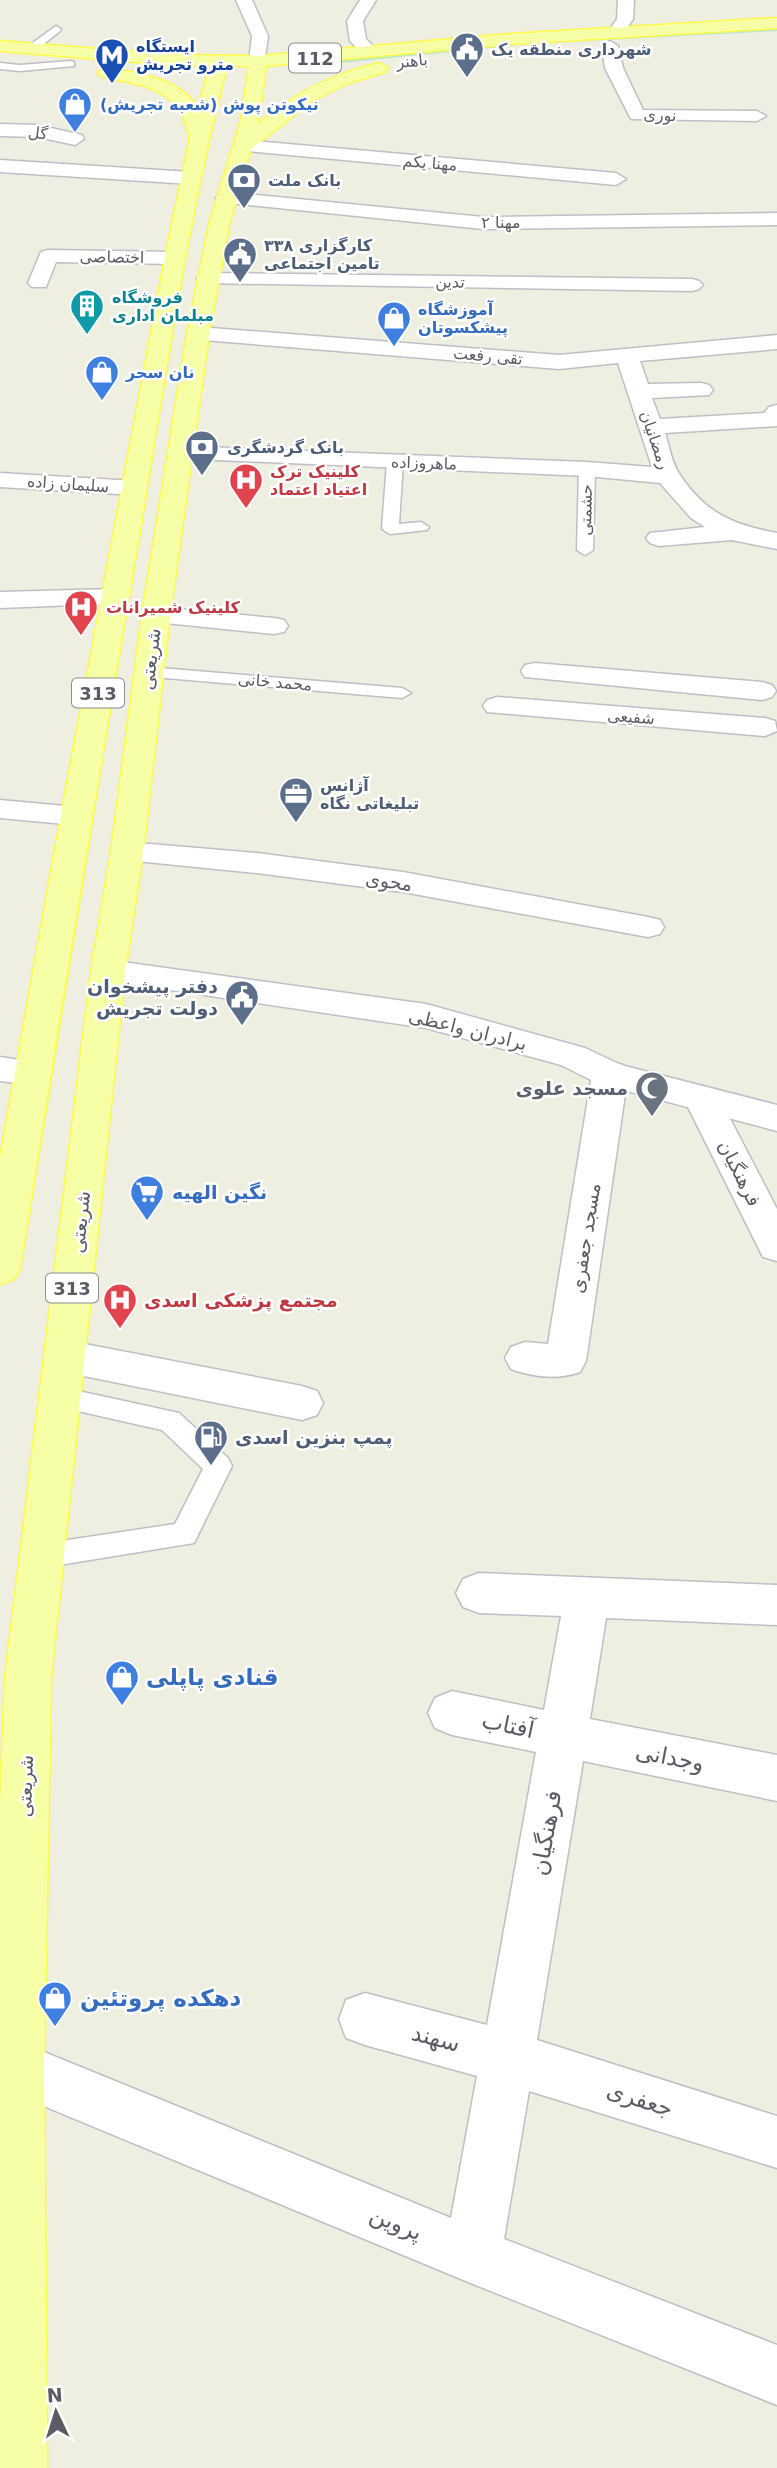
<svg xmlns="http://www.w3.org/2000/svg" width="777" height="2468" font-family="'DejaVu Sans',Cairo,sans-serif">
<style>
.green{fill:#bbe9c7}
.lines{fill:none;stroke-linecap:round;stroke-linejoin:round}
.service-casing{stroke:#bebfc6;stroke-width:3}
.minor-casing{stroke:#bebfc6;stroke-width:3}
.secondary-casing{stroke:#bebfc8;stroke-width:3}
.primary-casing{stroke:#fffb4a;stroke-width:3}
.service{fill:#fff;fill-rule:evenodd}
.minor{fill:#fff;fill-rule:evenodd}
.secondary{fill:#fff;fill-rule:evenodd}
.primary{fill:#f6ffa5;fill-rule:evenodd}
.labels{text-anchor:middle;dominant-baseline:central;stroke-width:5;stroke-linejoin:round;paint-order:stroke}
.far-transit-label{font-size:16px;font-weight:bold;fill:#164399;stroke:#fff;text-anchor:start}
.far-service-label{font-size:16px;font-weight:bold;fill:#4e5e75;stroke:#fff;text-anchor:start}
.far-street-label{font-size:16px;fill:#5a5b64;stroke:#fff}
.far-shop-label{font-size:16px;font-weight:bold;fill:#366cbe;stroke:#fff;text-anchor:start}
.far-culture-label{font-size:16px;font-weight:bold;fill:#0d838f;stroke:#fff;text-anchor:start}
.far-health-label{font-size:16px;font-weight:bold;fill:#be3a42;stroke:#fff;text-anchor:start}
.shield{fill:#fff;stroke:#8c8c92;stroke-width:2}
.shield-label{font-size:18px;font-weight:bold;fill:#5a5b64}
.street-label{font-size:19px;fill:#5a5b64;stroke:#fff}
.service-label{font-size:19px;font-weight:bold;fill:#4e5e75;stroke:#fff;text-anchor:end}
.worship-label{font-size:19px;font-weight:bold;fill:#5b616d;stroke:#fff;text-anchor:end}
.shop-label{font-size:19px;font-weight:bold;fill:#366cbe;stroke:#fff;text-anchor:start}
.health-label{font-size:19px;font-weight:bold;fill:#be3a42;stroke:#fff;text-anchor:start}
.near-shop-label{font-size:23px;font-weight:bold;fill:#366cbe;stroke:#fff;text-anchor:start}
.near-street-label{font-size:23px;fill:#5a5b64;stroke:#fff}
</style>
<rect width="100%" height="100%" fill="#eeeee1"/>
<polygon class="green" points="777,27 777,31 530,44 321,65 317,62 487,45"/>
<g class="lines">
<g class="service-casing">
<g id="service">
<polygon points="56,26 61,29 60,31 35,51 27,51 27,47"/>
<polygon points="70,61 74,62 74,66 20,71 0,69 0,63 20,65"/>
<polygon points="395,457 403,462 399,524 421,522 429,527 427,530 390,534 382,529 387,462"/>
<polygon points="587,464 595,469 593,550 585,555 577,550 579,469"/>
<polygon points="148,667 402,688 411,693 402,698 142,676 139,672 142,668"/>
<polygon points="60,1387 179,1413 228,1458 232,1466 194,1543 41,1568 31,1565 27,1556 31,1547 41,1544 175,1524 203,1469 162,1430 51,1405 47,1398 51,1391"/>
</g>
</g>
<g class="minor-casing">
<g id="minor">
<polygon points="360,0 376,0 363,21 366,39 379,52 377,56 365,56 350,41 347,21"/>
<polygon points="618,0 634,0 633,19 622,36 616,37 608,32 617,19"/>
<polygon points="610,41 618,46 623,68 643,110 757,111 766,116 757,121 631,119 605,68 602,46"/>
<polygon points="0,124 38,125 82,135 84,139 75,145 38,137 0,136"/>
<polygon points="243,140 616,173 626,179 616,185 236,150 234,146"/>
<polygon points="0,160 191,172 201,178 191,184 0,172"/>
<polygon points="226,192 483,217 777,213 777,225 483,229 219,202 216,198 219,194"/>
<polygon points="48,250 175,252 182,254 185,258 182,262 175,264 56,262 46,287 32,287 28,283 41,252"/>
<polygon points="208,273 692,279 699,281 703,285 699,289 692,291 201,283 197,279 201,275"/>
<path d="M 198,327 L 559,355 L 777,335 L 777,349 L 640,361 L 648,384 L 701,383 L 709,385 L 713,390 L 709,395 L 652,398 L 660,419 L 764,413 L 769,407 L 777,405 L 777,426 L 665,433 C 669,446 672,464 680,475 C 706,514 734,525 777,533 L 777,549 L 732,540 L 659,546 L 650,543 L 646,538 L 650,533 L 705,527 L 691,518 L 660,483 L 587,476 L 171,458 L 168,453 L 171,448 L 180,446 L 587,462 L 652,467 L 618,363 L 559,369 L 190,339 L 187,334 L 190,329 Z"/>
<polygon points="0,473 135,481 144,483 147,488 144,493 135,495 0,487"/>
<polygon points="116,589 126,591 129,597 126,603 0,608 0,592"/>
<polygon points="156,607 274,618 284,620 288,626 284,632 274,634 146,621 142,615 146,609"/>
<polygon points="535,663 762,682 772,685 776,691 772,697 762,700 525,677 521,671 525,665"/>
<polygon points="497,697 765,718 775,721 777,731 765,736 487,712 483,706 487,700"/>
<polygon points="0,800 76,807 87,809 91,816 87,823 76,825 0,818"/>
<polygon points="127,842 257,853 403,872 648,917 660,920 664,927 660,934 648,937 403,892 257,873 116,859 111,852 116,845"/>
<polygon points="0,1057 46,1064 51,1073 46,1082 33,1085 0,1081"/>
<path d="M 610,1062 L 623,1065 L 628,1074 L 586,1361 L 580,1372 C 558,1380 533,1377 511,1369 L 505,1358 L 511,1347 L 525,1342 L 548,1344 L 592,1074 L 597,1065 Z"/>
<polygon points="702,1086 715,1090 777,1209 777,1261 763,1257 684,1099 689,1090"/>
<polygon points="64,1340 302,1386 317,1391 323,1403 317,1415 302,1420 64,1372 50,1367 44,1356 50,1345"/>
<polygon points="479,1573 777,1585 777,1625 606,1618 590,1719 777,1755 777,1801 583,1761 537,2040 777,2116 777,2168 529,2091 504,2239 777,2345 777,2405 473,2284 0,2088 0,2048 17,2041 451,2218 477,2076 365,2045 346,2038 339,2019 346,2000 365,1993 487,2025 536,1752 452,1735 435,1728 428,1713 435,1698 452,1691 544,1710 561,1616 479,1613 463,1607 456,1593 463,1579"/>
</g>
</g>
<g class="secondary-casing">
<g id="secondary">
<polygon points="236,0 252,0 268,36 264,65 252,65 249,61 252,36"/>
<polygon points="108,960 426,1004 585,1048 621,1065 777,1105 777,1131 597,1083 561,1065 426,1028 96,979 91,971 96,963"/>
</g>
</g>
<g class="primary-casing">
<path id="primary" d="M 777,18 L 777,28 L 510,44 L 266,66 L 258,124 C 295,93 333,74 379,63 L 388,68 L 385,72 L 345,84 L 312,101 L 251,149 L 229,225 L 209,334 L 170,615 L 143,852 L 125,971 L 51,1678 L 44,2068 L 47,2468 L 0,2468 L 0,1804 L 5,1678 L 91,971 L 111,852 L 142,615 L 187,334 L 209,225 L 241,120 L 249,66 L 227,66 C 188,216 166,371 141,524 C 99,772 59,1020 20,1269 L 14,1279 L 0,1284 L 0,1158 L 61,816 L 165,258 L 190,138 L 181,110 L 166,96 L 145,86 L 101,76 L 98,72 L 107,67 C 139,74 179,78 198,108 L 210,66 L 172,65 L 0,51 L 0,41 L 172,55 L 258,56 L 510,34 Z"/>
</g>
<use href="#service" class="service"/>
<use href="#minor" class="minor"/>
<use href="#secondary" class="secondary"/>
<use href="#primary" class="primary"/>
</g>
<defs>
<g id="civic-pin" transform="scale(1.75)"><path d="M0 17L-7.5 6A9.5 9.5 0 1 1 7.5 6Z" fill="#5c6f8a" stroke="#fff"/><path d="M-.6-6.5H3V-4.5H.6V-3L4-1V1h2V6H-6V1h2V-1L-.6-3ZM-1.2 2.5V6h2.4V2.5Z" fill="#fff"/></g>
<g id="metro-pin" transform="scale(1.75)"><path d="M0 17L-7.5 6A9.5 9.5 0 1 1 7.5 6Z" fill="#1a4fb4" stroke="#fff"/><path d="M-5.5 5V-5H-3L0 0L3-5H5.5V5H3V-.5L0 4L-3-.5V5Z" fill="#fff"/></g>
<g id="shop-pin" transform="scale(1.75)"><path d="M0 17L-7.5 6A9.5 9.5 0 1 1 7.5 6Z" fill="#3f7fe0" stroke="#fff"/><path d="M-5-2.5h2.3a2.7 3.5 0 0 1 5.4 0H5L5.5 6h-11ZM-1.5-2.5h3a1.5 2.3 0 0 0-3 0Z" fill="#fff"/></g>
<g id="bank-pin" transform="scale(1.75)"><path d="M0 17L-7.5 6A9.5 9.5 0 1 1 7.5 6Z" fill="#5c6f8a" stroke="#fff"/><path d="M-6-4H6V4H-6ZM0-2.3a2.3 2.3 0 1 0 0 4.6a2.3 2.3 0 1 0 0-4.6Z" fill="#fff"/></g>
<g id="building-pin" transform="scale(1.75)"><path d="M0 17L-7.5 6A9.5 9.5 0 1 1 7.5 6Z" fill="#0f9aa8" stroke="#fff"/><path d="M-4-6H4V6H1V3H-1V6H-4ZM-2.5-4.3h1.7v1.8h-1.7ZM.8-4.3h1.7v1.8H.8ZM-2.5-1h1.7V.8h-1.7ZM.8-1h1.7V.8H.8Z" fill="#fff"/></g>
<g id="hospital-pin" transform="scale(1.75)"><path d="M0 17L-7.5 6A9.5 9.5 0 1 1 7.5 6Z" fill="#e0444e" stroke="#fff"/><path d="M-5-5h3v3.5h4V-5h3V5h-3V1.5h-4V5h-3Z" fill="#fff"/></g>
<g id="office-pin" transform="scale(1.75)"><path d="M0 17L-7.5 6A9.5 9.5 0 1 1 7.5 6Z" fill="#5c6f8a" stroke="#fff"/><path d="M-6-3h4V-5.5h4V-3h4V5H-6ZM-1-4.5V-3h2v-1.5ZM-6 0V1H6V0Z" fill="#fff"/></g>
<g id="mosque-pin" transform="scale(1.75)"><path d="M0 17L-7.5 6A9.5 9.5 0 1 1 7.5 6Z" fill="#6b7280" stroke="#fff"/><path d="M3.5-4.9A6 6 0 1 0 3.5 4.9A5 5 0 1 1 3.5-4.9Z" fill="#fff"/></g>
<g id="supermarket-pin" transform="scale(1.75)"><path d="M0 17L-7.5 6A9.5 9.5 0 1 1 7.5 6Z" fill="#3f7fe0" stroke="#fff"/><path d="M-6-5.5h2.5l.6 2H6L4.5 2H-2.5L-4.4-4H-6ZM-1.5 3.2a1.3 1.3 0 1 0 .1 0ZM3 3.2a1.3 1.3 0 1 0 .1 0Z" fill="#fff"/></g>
<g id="fuel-pin" transform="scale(1.75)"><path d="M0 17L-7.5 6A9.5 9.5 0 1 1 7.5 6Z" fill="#5c6f8a" stroke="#fff"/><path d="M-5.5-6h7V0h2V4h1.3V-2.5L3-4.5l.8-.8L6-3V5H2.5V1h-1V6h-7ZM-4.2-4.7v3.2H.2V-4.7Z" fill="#fff"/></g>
</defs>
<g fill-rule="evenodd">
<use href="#civic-pin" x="467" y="49"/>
<use href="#metro-pin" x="112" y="55"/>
<use href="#shop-pin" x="75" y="104"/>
<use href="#bank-pin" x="244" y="180"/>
<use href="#civic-pin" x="240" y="254"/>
<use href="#building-pin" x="87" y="306"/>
<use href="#shop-pin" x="394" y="318"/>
<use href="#shop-pin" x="102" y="372"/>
<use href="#bank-pin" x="202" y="447"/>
<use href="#hospital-pin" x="246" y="480"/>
<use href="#hospital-pin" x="81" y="607"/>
<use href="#office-pin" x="296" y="794"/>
<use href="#civic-pin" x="242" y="997"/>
<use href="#mosque-pin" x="652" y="1088"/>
<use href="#supermarket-pin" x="147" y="1192"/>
<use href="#hospital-pin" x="120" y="1300"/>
<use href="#fuel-pin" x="211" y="1437"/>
<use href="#shop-pin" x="122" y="1677"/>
<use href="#shop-pin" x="55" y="1998"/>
</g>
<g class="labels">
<g class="far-transit-label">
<text x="136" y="46">ایستگاه<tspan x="136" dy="18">مترو تجریش</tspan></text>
</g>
<g class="far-service-label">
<text x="491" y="49">شهرداری منطقه یک</text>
<text x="268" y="180">بانک ملت</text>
<text x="264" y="245">کارگزاری ٣٣٨<tspan x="264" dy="18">تامین اجتماعی</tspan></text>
<text x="227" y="447">بانک گردشگری</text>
<text x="320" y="785">آژانس<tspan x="320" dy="18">تبلیغاتی نگاه</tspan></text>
</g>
<g class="far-street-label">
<text transform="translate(412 61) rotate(-6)">باهنر</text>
<text transform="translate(660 115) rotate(3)">نوری</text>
<text transform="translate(38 133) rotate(7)">گل</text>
<text transform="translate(430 163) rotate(5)">مهنا یکم</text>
<text x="501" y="222">مهنا ۲</text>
<text transform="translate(112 257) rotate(1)">اختصاصی</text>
<text transform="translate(450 282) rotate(1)">تدین</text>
<text transform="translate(488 356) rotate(5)">تقی رفعت</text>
<text transform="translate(655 440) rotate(71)">رمضانیان</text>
<text transform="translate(424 463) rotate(2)">ماهروزاده</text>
<text transform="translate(68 484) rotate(4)">سلیمان زاده</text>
<text transform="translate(586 510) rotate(-89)">حشمتی</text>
<text transform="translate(275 682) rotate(5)">محمد خانی</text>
<text transform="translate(631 717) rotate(4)">شفیعی</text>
</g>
<g class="far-shop-label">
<text x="100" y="104">نیکوتن پوش (شعبه تجریش)</text>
<text x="418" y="309">آموزشگاه<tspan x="418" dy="18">پیشکسوتان</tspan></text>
<text x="126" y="372">نان سحر</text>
</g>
<g class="far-culture-label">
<text x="112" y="297">فروشگاه<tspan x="112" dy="18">مبلمان اداری</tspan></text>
</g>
<g class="far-health-label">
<text x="270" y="471">کلینیک ترک<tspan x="270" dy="18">اعتیاد اعتماد</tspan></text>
<text x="106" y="607">کلینیک شمیرانات</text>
</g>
<g class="shield">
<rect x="289" y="43.5" width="52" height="29" rx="5"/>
<rect x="72" y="678.5" width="52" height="29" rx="5"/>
<rect x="46" y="1273.5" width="52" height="29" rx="5"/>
</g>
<g class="shield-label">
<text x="315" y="58">112</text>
<text x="98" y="693">313</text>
<text x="72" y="1288">313</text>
</g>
<g class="street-label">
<text transform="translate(150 659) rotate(-83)">شریعتی</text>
<text transform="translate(389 881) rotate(8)">محوی</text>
<text transform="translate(468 1029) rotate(14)">برادران واعظی</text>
<text transform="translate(740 1173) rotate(63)">فرهنگیان</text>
<text transform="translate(80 1222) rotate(-84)">شریعتی</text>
<text transform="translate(585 1238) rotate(-81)">مسجد جعفری</text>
<text transform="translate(25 1786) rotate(-88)">شریعتی</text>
</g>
<g class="service-label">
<text x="218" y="986">دفتر پیشخوان<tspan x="218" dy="22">دولت تجریش</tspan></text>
<text x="235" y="1437" text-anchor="start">پمپ بنزین اسدی</text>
</g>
<g class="worship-label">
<text x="628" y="1088">مسجد علوی</text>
</g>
<g class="shop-label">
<text x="172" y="1192">نگین الهیه</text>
</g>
<g class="health-label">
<text x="144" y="1300">مجتمع پزشکی اسدی</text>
</g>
<g class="near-shop-label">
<text x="146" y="1677">قنادی پاپلی</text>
<text x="80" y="1998">دهکده پروتئین</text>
</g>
<g class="near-street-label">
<text transform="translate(508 1725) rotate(12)">آفتاب</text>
<text transform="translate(670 1757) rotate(11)">وجدانی</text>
<text transform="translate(546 1833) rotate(-80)">فرهنگیان</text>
<text transform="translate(436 2038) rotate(15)">سهند</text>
<text transform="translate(640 2099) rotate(18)">جعفری</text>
<text transform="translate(396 2223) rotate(22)">پروین</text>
</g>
</g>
<g transform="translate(56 2412) rotate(356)" stroke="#ffffff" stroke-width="5" paint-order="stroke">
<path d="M0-5L12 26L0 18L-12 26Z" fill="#5a5b64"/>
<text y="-10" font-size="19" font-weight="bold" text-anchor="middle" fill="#5a5b64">N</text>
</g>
</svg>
